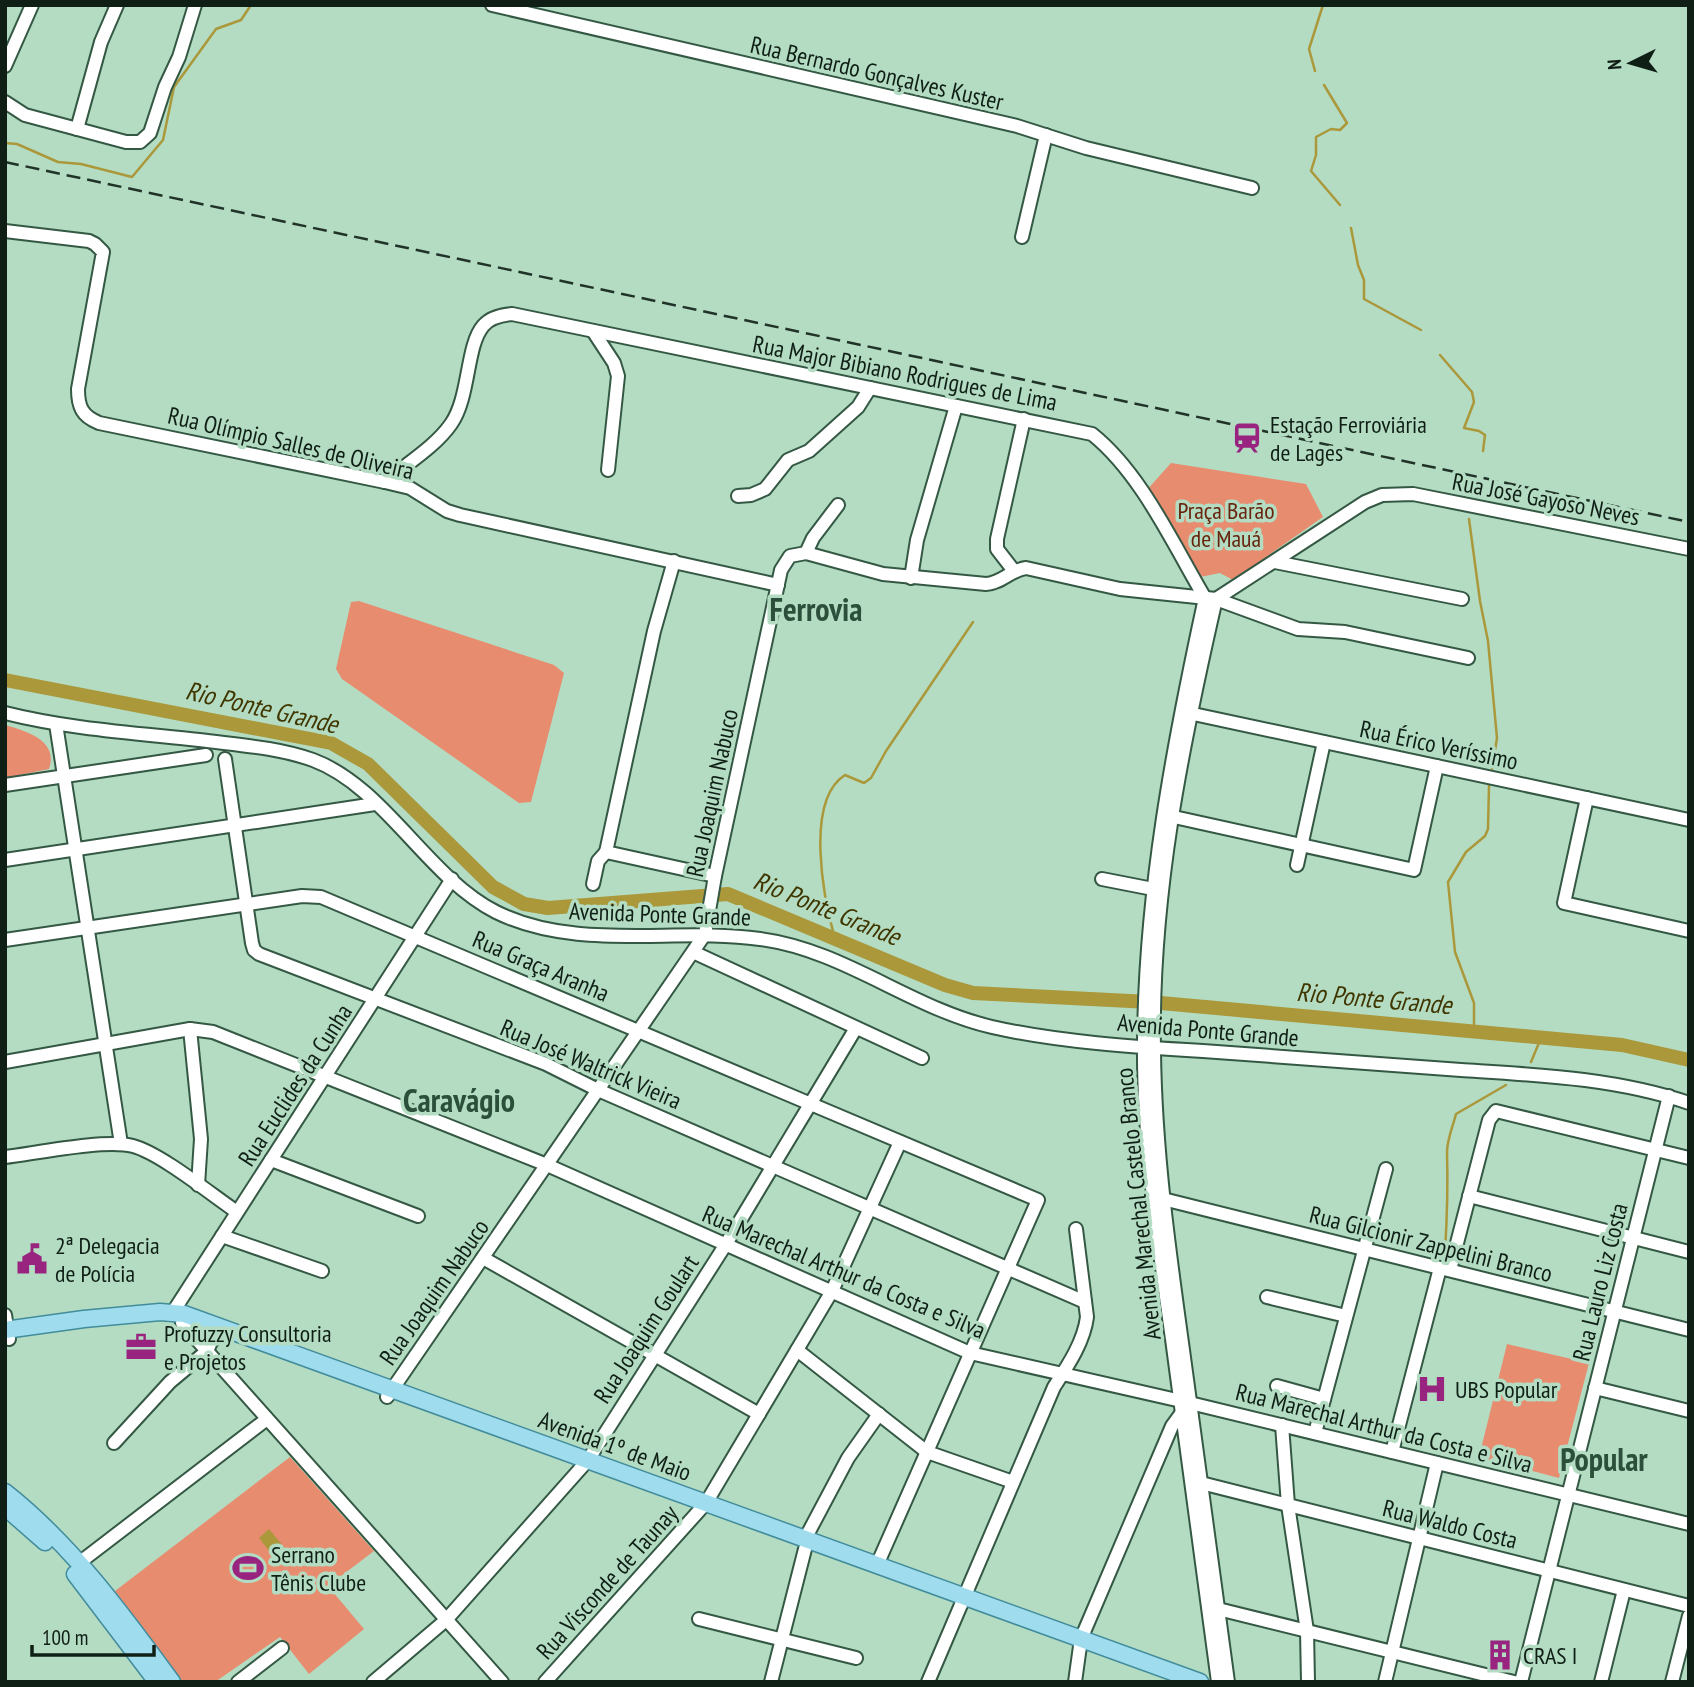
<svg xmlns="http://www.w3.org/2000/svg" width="1694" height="1687" font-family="'PT Sans Narrow',sans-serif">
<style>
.green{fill:#e88c6f}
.water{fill:#ab983b}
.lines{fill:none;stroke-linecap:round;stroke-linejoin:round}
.stream{stroke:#ab983b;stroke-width:2.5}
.river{stroke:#ab983b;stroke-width:14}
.minor-casing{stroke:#345843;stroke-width:16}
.major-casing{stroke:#438c9b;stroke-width:19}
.minor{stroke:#fff;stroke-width:12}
.major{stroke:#9fddee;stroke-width:16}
.rail{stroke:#213328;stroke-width:2.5;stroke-dasharray:14 7;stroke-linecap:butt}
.labels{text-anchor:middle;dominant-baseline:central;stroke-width:7;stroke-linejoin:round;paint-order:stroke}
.street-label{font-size:24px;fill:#101f16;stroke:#b3dcc3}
.poi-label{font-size:24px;fill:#101f16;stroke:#b3dcc3;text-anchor:start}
.park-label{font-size:24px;fill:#68240d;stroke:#b3dcc3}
.water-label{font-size:26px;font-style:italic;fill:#403600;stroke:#b3dcc3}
.district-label{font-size:32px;font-weight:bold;fill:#2b4f3b;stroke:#b3dcc3}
</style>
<rect width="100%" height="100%" fill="#b3dcc3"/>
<g class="green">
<polygon points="1171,463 1306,484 1323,517 1233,580 1220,573 1200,577 1146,491"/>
<polygon points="359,601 554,665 564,673 531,802 519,803 342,679 336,669 351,602"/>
<path d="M 5,725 C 26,731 59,740 49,769 L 5,778 Z"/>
<polygon points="1507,1344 1589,1363 1559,1478 1479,1457"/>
<polygon points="290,1457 374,1551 328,1586 364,1629 309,1674 280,1637 215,1682 182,1682 115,1591"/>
</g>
<polygon class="water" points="269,1529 288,1552 277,1561 259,1538"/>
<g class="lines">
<g class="stream">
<polyline points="1315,71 1309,49 1323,5"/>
<polyline points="1324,85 1347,123 1340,130 1331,129 1316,137 1316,155 1311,171 1340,205"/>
<polyline points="5,143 17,144 58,162 81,164 132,177 163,140 174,87 216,29 241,20 251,5"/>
<polyline points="1351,228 1358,265 1364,280 1364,299 1421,330"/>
<polyline points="1440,355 1472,392 1474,402 1464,428 1479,431 1485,435 1483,451"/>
<polyline points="1469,519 1480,601 1488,641 1497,738 1492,769"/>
<path d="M 835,939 C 824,900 804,801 845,775 L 864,783 L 871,778 L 886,751 L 973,622"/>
<polyline points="1477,1032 1474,1027 1474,1003 1455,952 1448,882 1466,852 1485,836 1488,829 1489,786"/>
<polyline points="1531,1062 1541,1038"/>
<path d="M 1445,1252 C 1447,1219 1448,1184 1447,1152 C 1447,1140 1453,1126 1456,1114 L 1506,1085"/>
</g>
<polyline class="river" points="5,680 331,743 368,764 493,887 524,904 548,908 728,894 945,985 973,993 1150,1002 1622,1045 1689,1060"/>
<g class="minor-casing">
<g id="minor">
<polyline points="492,5 1017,126 1086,148 1252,188"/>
<polyline points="5,66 32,5"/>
<polyline points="5,102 25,115 126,142 140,142 150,133 165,87 179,57 195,5"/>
<polyline points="77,129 101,42 117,5"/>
<path d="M 5,231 L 89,241 L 95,244 L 103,252 L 78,389 C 78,407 82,416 99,423 L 385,482 L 410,488 L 447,511 L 460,515 L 778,585"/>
<polyline points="1022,237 1046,135"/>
<polyline points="593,331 614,363 618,376 608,470"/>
<path d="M 385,482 C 406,464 435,447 451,424 C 470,397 466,346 483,326 C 490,317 502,315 512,314 L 1092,434 C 1141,473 1173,544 1205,598"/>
<polyline points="738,496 751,495 765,489 788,460 809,451 858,407 870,388"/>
<path d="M 806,553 L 883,574 L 986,584 C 1002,583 1010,570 1026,568 L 1120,589 L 1216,599 L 1298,629 L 1345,632 L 1468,658"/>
<polyline points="674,561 654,631 606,852 715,876"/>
<polyline points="1275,562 1462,599"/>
<polyline points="1014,571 997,549 997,539 1024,419"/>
<polyline points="911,578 917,540 956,406"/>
<path d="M 1205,598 C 1173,745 1145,892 1144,1043 C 1143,1142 1158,1241 1172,1339 C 1187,1453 1203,1567 1218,1682"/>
<path d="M 1216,599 C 1182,747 1151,897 1154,1050 C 1155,1150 1169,1250 1183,1350 C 1198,1460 1213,1571 1228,1682"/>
<polyline points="1216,599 1365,502 1382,495 1413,494 1689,549"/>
<polyline points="1184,712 1689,820"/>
<path d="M 5,713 C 69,729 134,733 199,740 C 237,745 276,747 313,760 C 385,787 427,877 496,912 C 577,952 674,927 760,939 C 844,950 910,1008 992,1027 C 1058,1042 1135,1047 1203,1051 C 1289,1057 1375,1063 1461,1070 C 1538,1075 1615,1078 1689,1103"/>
<polyline points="56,724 121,1144"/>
<polyline points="225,759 252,943 254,950 259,954 546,1064 598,1090 1085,1302"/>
<polyline points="5,785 206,755"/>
<polyline points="1587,798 1564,903 1689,931"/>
<polyline points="1165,815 1414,870 1437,766"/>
<polyline points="5,860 375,804"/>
<polyline points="1297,865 1324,742"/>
<polyline points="1102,879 1153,889"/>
<polyline points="593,884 598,861 606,852"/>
<polyline points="5,940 302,896 321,897 1038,1200 877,1565"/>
<polyline points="693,952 922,1058"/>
<polyline points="190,1029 201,1139 198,1185"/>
<polyline points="5,1062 190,1029 213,1032 547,1165 970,1353 1190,1403 1689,1524"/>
<path d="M 5,1157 C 37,1153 105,1139 133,1146 C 160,1153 212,1195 237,1212"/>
<polyline points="271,1160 418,1216"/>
<polyline points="1157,1195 1163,1199 1689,1330"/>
<polyline points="1469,1196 1689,1252"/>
<polyline points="222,1236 322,1271"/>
<polyline points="483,1258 759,1414"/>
<polyline points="1450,1270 1489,1120 1496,1111 1689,1158"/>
<polyline points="1267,1297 1346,1316"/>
<polyline points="173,1312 452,879"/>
<polyline points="5,1315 9,1339"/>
<polyline points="182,1323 502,1682"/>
<polyline points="797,1350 927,1452 1013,1482"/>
<polyline points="1277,1386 1324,1399"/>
<polyline points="1595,1388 1689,1411"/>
<polyline points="387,1397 705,934 715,876 781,570 790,556 806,553 813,538 838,505"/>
<polyline points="1282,1425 1288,1505 1307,1631 1308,1682"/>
<polyline points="1315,1433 1386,1169"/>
<polyline points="114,1443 170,1382 207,1351 211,1342 218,1336"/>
<polyline points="1392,1452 1440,1268"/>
<polyline points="1201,1483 1689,1606"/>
<polyline points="805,1539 848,1458 879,1414"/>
<polyline points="79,1563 267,1419"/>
<polyline points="1218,1609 1514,1682"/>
<polyline points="699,1619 856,1658"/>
<polyline points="238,1682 282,1648"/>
<polyline points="373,1682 446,1620 588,1460 726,1244 856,1028"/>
<polyline points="545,1682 706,1503 832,1291 900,1142"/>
<polyline points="771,1682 805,1549"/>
<path d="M 928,1682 L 1054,1387 C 1067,1367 1084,1342 1087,1317 L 1076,1229"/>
<polyline points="1075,1682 1081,1639 1172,1426 1183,1411"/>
<polyline points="1385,1682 1437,1463"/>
<polyline points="1521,1682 1669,1096"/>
<polyline points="1601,1682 1624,1590"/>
<polyline points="1672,1682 1689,1616"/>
</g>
</g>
<g class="major-casing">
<g id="major">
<polyline points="5,1330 84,1319 160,1312 184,1314 1200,1682"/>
<path d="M 5,1492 C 72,1545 122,1614 172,1682"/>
<polyline points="5,1507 45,1542"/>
<polyline points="75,1574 157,1682"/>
</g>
</g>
<use href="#minor" class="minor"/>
<use href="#major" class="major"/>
<polyline class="rail" points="5,162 1689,522"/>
</g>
<defs>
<g id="station-bare" transform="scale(2.415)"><path d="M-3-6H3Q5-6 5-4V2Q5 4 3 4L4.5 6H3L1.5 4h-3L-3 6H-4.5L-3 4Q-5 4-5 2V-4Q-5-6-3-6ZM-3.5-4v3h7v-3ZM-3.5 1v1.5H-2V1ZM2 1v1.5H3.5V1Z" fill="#992480" stroke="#b3dcc3" stroke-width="2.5" paint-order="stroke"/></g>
<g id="civic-bare" transform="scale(2.415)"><path d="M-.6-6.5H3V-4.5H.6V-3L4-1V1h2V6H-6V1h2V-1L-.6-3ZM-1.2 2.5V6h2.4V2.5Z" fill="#992480" stroke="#b3dcc3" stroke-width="2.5" paint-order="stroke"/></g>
<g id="office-bare" transform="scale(2.415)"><path d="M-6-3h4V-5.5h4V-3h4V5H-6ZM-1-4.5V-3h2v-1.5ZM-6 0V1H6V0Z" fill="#992480" stroke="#b3dcc3" stroke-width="2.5" paint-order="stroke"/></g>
<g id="hospital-bare" transform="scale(2.415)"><path d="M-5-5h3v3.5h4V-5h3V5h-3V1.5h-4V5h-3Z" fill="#992480" stroke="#b3dcc3" stroke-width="2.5" paint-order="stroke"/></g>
<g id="stadium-bare" transform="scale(2.415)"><path d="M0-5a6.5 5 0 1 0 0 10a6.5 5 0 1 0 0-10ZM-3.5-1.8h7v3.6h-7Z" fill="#992480" stroke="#b3dcc3" stroke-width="2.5" paint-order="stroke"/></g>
<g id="building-bare" transform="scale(2.415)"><path d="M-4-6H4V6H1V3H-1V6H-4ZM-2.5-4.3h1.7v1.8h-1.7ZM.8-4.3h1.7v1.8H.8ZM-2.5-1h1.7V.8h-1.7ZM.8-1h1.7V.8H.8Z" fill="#992480" stroke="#b3dcc3" stroke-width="2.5" paint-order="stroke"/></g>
</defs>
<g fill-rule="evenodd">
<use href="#station-bare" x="1247" y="438"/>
<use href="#civic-bare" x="32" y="1259"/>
<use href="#office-bare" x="141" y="1347"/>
<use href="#hospital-bare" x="1432" y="1389"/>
<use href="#stadium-bare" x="248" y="1568"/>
<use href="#building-bare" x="1500" y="1655"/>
</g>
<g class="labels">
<g class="street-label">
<text transform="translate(877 73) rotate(13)">Rua Bernardo Gonçalves Kuster</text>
<text transform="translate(905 373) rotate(11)">Rua Major Bibiano Rodrigues de Lima</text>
<text transform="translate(291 443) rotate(13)">Rua Olímpio Salles de Oliveira</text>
<text transform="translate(1546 499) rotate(11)">Rua José Gayoso Neves</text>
<text transform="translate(1439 745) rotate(12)">Rua Érico Veríssimo</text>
<text transform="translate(712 793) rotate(-78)">Rua Joaquim Nabuco</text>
<text transform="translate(660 914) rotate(2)">Avenida Ponte Grande</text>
<text transform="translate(541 966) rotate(23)">Rua Graça Aranha</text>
<text transform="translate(1208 1030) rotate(5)">Avenida Ponte Grande</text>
<text transform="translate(591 1064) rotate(23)">Rua José Waltrick Vieira</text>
<text transform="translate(295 1085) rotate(-57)">Rua Euclides da Cunha</text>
<text transform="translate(1138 1204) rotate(-96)">Avenida Marechal Castelo Branco</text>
<text transform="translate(1431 1244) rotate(14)">Rua Gilcionir Zappelini Branco</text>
<text transform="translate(844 1272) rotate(23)">Rua Marechal Arthur da Costa e Silva</text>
<text transform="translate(1600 1282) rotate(-76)">Rua Lauro Liz Costa</text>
<text transform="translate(434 1292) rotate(-55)">Rua Joaquim Nabuco</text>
<text transform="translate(646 1329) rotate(-57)">Rua Joaquim Goulart</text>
<text transform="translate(1384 1428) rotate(14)">Rua Marechal Arthur da Costa e Silva</text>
<text transform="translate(615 1446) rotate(20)">Avenida 1º de Maio</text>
<text transform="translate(1450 1524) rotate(14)">Rua Waldo Costa</text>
<text transform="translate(607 1582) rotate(-48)">Rua Visconde de Taunay</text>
</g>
<g class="poi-label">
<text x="1270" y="424">Estação Ferroviária<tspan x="1270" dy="28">de Lages</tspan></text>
<text x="55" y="1245">2ª Delegacia<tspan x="55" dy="28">de Polícia</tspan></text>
<text x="164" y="1333">Profuzzy Consultoria<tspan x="164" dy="28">e Projetos</tspan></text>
<text x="1455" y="1389">UBS Popular</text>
<text x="271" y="1554">Serrano<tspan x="271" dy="28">Tênis Clube</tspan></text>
<text x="1523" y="1655">CRAS I</text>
</g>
<g class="park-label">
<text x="1226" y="510">Praça Barão<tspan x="1226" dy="28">de Mauá</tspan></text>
</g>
<g class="water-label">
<text transform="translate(262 707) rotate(13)">Rio Ponte Grande</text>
<text transform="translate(827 908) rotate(22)">Rio Ponte Grande</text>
<text transform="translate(1374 998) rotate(5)">Rio Ponte Grande</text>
</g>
<g class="district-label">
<text x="816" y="609">Ferrovia</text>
<text x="459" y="1100">Caravágio</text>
<text x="1604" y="1459">Popular</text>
</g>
</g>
<rect width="1694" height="1687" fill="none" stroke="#101f16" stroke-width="14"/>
<g transform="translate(1631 63) rotate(265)" stroke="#b3dcc3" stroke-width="5" paint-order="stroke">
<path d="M0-5L12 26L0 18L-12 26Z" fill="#101f16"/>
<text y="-10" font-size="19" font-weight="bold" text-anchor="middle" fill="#101f16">N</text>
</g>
<path d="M32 1645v10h122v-10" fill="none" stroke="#101f16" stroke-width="3.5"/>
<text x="42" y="1645" font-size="21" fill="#101f16" stroke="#b3dcc3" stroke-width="5" paint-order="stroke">100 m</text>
</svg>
